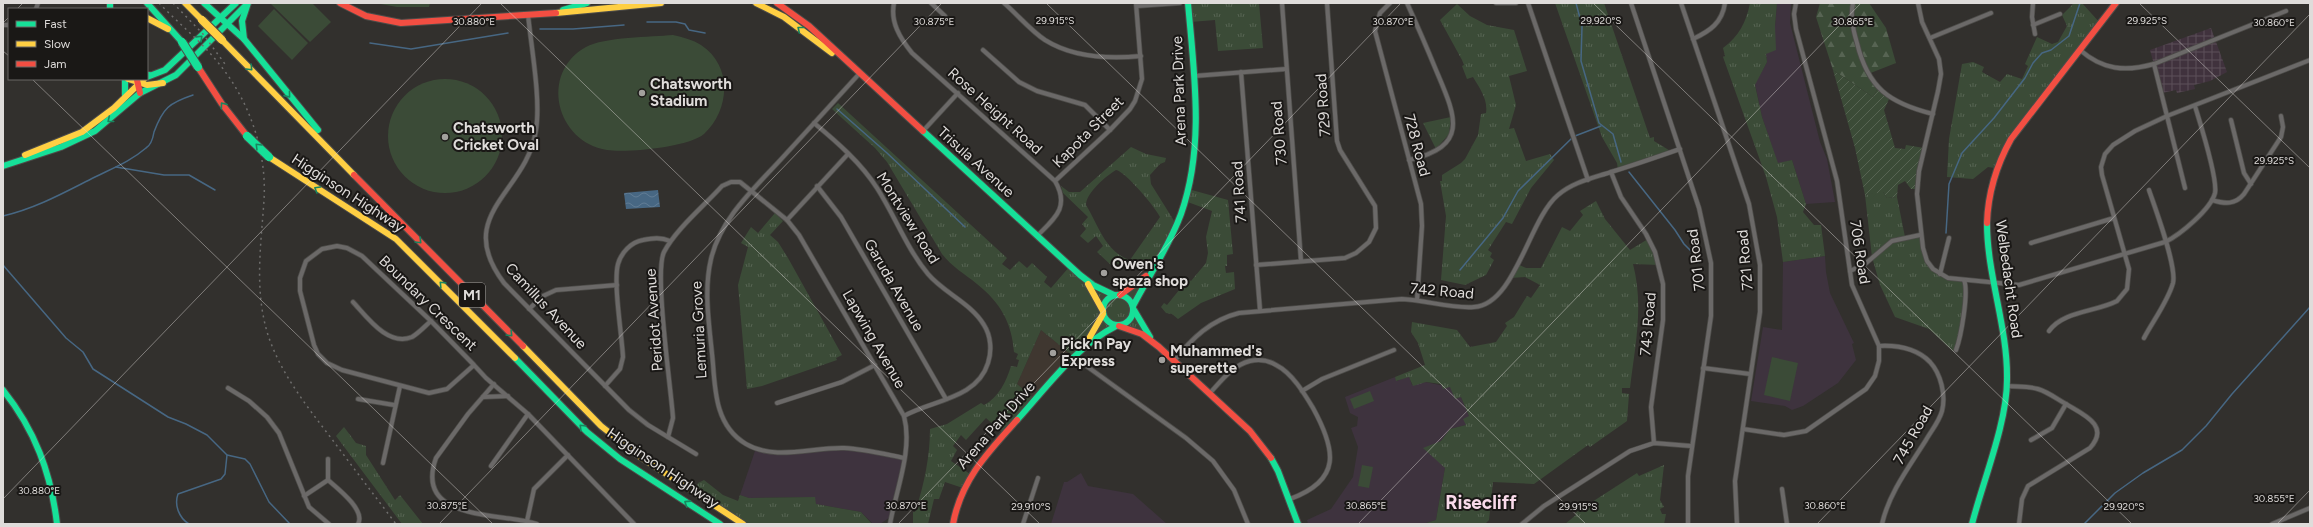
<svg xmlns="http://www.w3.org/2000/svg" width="2313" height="527" font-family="Figtree,sans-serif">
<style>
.built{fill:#3f3730}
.industrial{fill:url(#industrial-grid)}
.education{fill:#3e333e}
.grass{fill:url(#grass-tufts);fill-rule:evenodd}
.forest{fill:url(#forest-firs)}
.garden{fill:url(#garden-furrows)}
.pitch{fill:#3b4b37}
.water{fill:url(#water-waves)}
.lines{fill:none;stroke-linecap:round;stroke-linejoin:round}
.stream{stroke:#476783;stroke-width:1.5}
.street-casing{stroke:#4d4c49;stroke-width:5.5}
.fast-casing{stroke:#4d4c49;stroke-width:8}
.slow-casing{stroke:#4d4c49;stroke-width:8}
.jam-casing{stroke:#4d4c49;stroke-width:8}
.street{stroke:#6b6968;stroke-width:4}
.fast{stroke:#16e098;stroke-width:6}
.slow{stroke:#ffcf43;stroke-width:6}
.jam{stroke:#f24e42;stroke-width:6}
.rail{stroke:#6e6d6c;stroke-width:1.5;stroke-dasharray:2 4;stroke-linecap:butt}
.fast-bridge-casing{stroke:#4d4c49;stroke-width:10;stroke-linecap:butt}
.slow-bridge-casing{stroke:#4d4c49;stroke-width:10;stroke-linecap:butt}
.fast-bridge{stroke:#16e098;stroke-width:8}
.slow-bridge{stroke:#ffcf43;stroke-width:8}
.oneway{stroke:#18865e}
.ticks{fill:none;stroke:#dfdcda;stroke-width:1;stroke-opacity:0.45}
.poi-dot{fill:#a2a09d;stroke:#1a1816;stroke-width:1.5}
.labels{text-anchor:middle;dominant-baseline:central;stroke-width:4;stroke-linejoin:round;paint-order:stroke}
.shield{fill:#1a1816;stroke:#a4a19f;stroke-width:1}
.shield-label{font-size:14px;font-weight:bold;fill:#dfdcda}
.poi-label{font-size:15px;font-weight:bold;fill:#dfdcda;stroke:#1a1816;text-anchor:start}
.street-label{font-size:15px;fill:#dfdcda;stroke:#1a1816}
.district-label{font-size:19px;font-weight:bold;fill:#f9daea;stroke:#1a1816}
.ticks-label{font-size:10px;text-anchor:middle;fill:#dfdcda;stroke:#1a1816;stroke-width:4;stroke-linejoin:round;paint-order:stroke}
</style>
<defs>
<pattern id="industrial-grid" width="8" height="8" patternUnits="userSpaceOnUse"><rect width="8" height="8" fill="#40323d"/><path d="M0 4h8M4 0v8" fill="none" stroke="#5b4f58"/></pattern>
<pattern id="grass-tufts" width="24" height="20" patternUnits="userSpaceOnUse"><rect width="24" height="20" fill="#3b4b37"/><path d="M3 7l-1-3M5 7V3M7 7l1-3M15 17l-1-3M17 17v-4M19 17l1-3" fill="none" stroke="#576453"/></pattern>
<pattern id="forest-firs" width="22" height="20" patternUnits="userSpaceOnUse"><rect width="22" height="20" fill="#3b4b37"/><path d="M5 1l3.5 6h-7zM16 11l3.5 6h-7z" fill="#576453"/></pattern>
<pattern id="garden-furrows" width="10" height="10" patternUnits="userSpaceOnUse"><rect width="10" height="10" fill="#3b4b37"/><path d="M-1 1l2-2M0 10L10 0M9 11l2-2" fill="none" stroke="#576453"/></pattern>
<pattern id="water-waves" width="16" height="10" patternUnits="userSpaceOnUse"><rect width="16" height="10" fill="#476783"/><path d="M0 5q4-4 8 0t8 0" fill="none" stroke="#617c94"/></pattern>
</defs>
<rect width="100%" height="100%" fill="#32302d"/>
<polygon class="built" points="1041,330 1074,357 1035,399 1017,384"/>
<polygon class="industrial" points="2211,28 2227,72 2210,81 2194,85 2195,89 2177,93 2176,90 2162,93 2150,50"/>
<g class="education">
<polygon points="1777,3 1791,3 1790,23 1820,142 1827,159 1835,202 1806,204 1792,160 1778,164 1762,117 1755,84 1767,62 1766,54 1775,26"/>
<polygon points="1825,256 1826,272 1830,293 1854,343 1852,344 1856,360 1838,383 1803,406 1792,410 1785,406 1751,401 1763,327 1782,330 1783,262"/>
<polygon points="1409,376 1412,385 1425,382 1450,387 1461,397 1469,416 1466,425 1450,429 1444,439 1437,443 1445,468 1436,520 1423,524 1308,524 1307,520 1331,509 1353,477 1358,447 1351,428 1357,426 1358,417 1350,413 1345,397 1395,377 1397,381"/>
<polygon points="842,447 904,458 892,516 880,524 873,524 861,512 816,504 814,497 749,498 740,495 756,448 780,452"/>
<polygon points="1081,473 1088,486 1133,494 1167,524 1051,524 1064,482 1067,482"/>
</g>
<g class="grass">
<polygon points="1188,3 1259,3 1263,48 1218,51 1215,20 1190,22"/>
<polygon points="1555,3 1604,3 1650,138 1654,137 1654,141 1672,152 1618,170 1617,163 1602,137"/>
<path d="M 1750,3 L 1777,3 L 1775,26 L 1776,50 L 1766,54 L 1767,62 L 1755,85 L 1762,117 L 1778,163 L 1792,160 L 1806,204 L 1803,212 L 1814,225 L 1821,225 L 1825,256 L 1783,262 L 1777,217 L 1766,177 L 1723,57 L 1725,56 L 1723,48 C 1739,36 1746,23 1750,3 Z"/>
<polygon points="2074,3 2082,3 2100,23 2022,123 1995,168 1988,167 1973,179 1947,177 1949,139 1962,64 1973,62 1984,67 1982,72 2000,82 2007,74 2022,79 2028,66 2025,64 2037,37 2052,44 2058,42 2067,26 2062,15"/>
<path d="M 1457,4 L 1470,16 L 1487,25 L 1514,30 L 1527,71 L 1509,76 L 1516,105 L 1509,129 L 1514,128 L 1526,161 L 1550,154 L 1554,160 L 1531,188 L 1512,224 L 1506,222 L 1488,250 L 1492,253 L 1490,257 L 1494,260 L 1486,275 L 1465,285 L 1441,280 L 1446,216 L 1440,181 L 1442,181 L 1442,175 L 1461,163 L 1465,159 L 1478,135 L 1481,114 L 1486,113 C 1488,99 1480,89 1473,77 L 1467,79 L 1462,66 L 1464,65 L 1462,60 L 1440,20 Z"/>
<path d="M 838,103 L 1007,258 L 1002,264 L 1010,270 L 1019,261 L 1027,268 L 1032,263 L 1047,277 L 1044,282 L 1051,288 L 1070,266 L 1080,275 L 1115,294 L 1120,294 L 1151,270 L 1115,263 L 1112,266 L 1097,252 L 1103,246 L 1096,236 L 1088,243 L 1080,236 L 1086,229 L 1082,224 L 1088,217 L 1063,193 L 1061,186 L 1069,192 L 1080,192 L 1131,147 L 1146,154 L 1166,158 L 1165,162 L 1160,164 L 1150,175 L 1151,184 L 1176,224 L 1133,306 L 1145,330 L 1141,334 L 1116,326 L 1074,357 L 1041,330 L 1017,384 L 1035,399 L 1004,434 L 986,418 L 966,440 L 961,435 L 953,446 L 957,450 L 951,461 L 970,474 L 963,488 L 945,482 L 939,499 L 934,499 L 928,524 L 913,523 L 913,512 L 915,512 C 924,486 930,456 930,429 L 947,424 L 981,403 L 984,405 C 999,397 1006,382 1011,366 L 1017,367 L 1019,360 L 1016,359 L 1018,354 L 1014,352 C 1012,323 1000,302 977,284 C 965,274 952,267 942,254 L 887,162 L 875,148 L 832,109 ZM 1116,170 C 1125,171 1156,208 1160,217 L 1130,260 C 1105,252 1098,224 1086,205 C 1086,193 1106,176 1116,170 Z"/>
<polygon points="1451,117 1449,134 1436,149 1423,123"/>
<polygon points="1188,189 1228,200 1233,254 1227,255 1227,266 1225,266 1226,273 1234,272 1235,289 1201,303 1178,319 1172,314 1166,313 1161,307 1164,303 1167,305 1188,279 1191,281 1206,263 1208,253 1206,237 1212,211 1185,201"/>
<path d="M 1878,192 L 1883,192 L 1887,198 L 1897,197 L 1905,237 L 1920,235 C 1927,267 1931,273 1964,280 C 1967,302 1962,328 1956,350 L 1953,351 L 1929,329 L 1895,317 L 1880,285 L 1872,257 L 1865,195 Z"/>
<path d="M 1596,201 L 1605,219 L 1630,250 L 1648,239 L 1659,265 L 1633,264 C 1644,306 1635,346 1630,388 L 1622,388 L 1622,393 L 1629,394 L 1627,421 L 1590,447 L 1588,445 L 1534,484 L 1493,482 L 1489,520 L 1485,524 L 1423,524 L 1436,520 L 1445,468 L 1423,448 L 1441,441 L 1450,429 L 1466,425 L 1463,419 L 1469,416 L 1461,397 L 1455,399 L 1450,387 L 1443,389 L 1441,384 L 1426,382 L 1413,386 L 1409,377 L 1396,381 L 1395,377 L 1425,365 L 1418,343 L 1411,332 L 1412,322 L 1457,330 L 1470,347 L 1496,342 L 1507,326 L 1505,323 L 1514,317 L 1527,296 L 1531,298 L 1540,285 L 1525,277 L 1510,278 L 1517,264 L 1526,268 L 1541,268 L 1562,227 L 1570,231 L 1583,215 L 1580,211 Z"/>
<polygon points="775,213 783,221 770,235 778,242 788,258 842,355 836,358 837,360 762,386 747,389 738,285 748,247 741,243 751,227 758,233"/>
<polygon points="344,427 356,443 366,446 366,455 395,500 400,495 423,524 402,524 336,436"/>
<polygon points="1664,465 1660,500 1664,507 1660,509 1662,514 1666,514 1664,524 1565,524 1576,515 1575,513 1637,473 1639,476"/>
<polygon points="704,480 723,495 738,501 740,495 749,498 815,497 816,504 861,512 872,524 744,524 694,491 698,483"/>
</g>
<polygon class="forest" points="1820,3 1869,3 1886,28 1896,63 1868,74 1878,88 1873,97 1833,70 1816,17"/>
<polygon class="garden" points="1833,70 1873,97 1878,88 1890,97 1884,110 1895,148 1905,149 1906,145 1924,148 1917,189 1911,189 1905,181 1898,185 1897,197 1887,198 1883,192 1865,195 1855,148"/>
<g class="pitch">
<polygon points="270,3 312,3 331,22 310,42"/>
<polygon points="375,3 430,3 429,7 397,7"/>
<polygon points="274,9 308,43 292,60 258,26"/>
<path d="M 673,35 C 683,37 693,40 701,45 C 733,66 730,110 704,134 C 689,147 628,153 607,150 C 556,142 539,73 586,47 C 604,37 651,37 673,35 Z"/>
<circle cx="445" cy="136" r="57"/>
<polygon points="1772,357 1798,363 1790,401 1764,395"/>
<polygon points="1370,391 1374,401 1354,409 1350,399"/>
<polygon points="1362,465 1373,467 1369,488 1358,486"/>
</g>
<polygon class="water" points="658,190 660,207 626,209 624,193"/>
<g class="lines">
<g class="stream">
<polyline points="1576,3 1582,26 1581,61 1599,123 1613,134 1621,162"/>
<polyline points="647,22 676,22 685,24 689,30 705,33"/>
<polyline points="540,29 573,29 624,25"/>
<polyline points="370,43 411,49 508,33"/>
<polyline points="837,109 887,153 965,227"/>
<polyline points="1575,136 1601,126"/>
<polyline points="116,167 164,175 189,175 215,190"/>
<polyline points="1629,172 1675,230 1684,244 1695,255 1698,263"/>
<path d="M 3,216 C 37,208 65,192 95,177 C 113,168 131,161 146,148 C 151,145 153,138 154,132 C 163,108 169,103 193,95"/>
<polyline points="1946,233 1949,184 1962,153 1994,118 2025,78 2033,63 2042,53 2051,50 2069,36 2080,3"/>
<polyline points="3,265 66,338 83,352 93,369 168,417 186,424 207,435 227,455 245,459 250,464 269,502 290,524"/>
<polyline points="1460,270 1503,218 1518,191 1572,138"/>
<path d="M 189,524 C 179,518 174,505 178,494 L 221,479 L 225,474 L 227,455"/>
<polyline points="2084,524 2115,493 2143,473 2182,450 2206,426 2232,394 2310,307"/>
</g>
<g class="street-casing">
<g id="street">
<path d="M 894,3 C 890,22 900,38 912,53 L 1055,181 C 1070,207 1055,218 1037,236"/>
<polyline points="931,3 945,16"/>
<path d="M 1004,3 C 1018,15 1030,30 1045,40 C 1072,57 1110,59 1141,56"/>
<polyline points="1282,3 1301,261"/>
<polyline points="1390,3 1380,13 1375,31 1421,204 1422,226 1417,300"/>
<path d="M 1407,3 C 1417,25 1427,48 1436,70 C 1455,115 1471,146 1409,160"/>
<polyline points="1496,3 1516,3"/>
<polyline points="1528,3 1588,180"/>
<polyline points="1631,3 1699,208 1711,263 1711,316 1688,476 1688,524"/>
<polyline points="1681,3 1749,204 1760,265 1760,312 1735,481 1737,524"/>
<path d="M 1853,3 C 1850,16 1853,30 1857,43 C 1868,88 1889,103 1933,114"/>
<path d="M 1918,3 L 1922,22 L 1939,59 L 1941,74 L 1938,91 L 1919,171 L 1917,194 L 1923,248 L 1927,261 L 1933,269 L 1948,278 L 2019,285 L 2165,242 C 2180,235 2211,209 2215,193 C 2218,178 2200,123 2195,106"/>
<polyline points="2033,3 2032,17 2035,34"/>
<polyline points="1137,6 1180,3"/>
<polyline points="36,9 38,3"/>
<path d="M 528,14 C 531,47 541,98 536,130 C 527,193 452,214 504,283 L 629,410 L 648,425 L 696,454"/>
<polyline points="3,25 9,25"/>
<polyline points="2033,25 2060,14"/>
<polyline points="1930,38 1991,13"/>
<path d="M 1693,39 C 1710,31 1722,23 1725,3"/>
<polyline points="983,50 1019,82 1037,91 1085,105 1110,130"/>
<path d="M 2080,50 C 2103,70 2125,72 2154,64 L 2286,11"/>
<polyline points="2154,64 2185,188"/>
<polyline points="1241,72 1260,310"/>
<path d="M 859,74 C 834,101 809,129 784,156 C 756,187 721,217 711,259 C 703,293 710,329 713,364 C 715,394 717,427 746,444 C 775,461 812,447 844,448 C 865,449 884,454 904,458"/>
<polyline points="1194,76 1286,69"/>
<polyline points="2231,120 2244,173 2251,184"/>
<path d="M 814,123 C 837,142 861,163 877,188 C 895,216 907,249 928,274 C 944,293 971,303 984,325 C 991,336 992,351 988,363 C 977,399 932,400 904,416"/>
<polyline points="923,131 958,93"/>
<polyline points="1611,172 1621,197 1646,234 1655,252 1663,284 1663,320 1651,407 1654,443"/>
<polyline points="1055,181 1110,130 1130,109 1135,101 1142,79 1136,3"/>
<polyline points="817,186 841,217 946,399"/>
<path d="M 2212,200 C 2225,204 2235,205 2244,194 L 2281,137 L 2283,127 L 2281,116"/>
<polyline points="787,220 848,154"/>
<polyline points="2031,243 2114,218"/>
<polyline points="1256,265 1345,258 1356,253 1369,242 1376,228 1375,206 1340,150 1337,141 1327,3"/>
<polyline points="1850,271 1865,264 1892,241 1920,235"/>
<polyline points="1940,274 1949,238"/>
<path d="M 353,302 C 367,317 388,347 412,337 C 419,333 425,326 431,321"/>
<polyline points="529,309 543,296 556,290 617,285"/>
<path d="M 2049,331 C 2063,311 2096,312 2117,301 L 2127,289 L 2129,269 L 2102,175 L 2101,167 L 2105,154 L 2113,145 L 2135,131 L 2167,116 L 2310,60"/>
<path d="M 2144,338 C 2153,321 2168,301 2173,283 C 2177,266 2155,208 2149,190"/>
<path d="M 1879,346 C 1898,345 1916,348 1930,362 C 1941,374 1946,395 1942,411 C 1939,422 1931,431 1926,440 C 1909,467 1889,493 1882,524"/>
<path d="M 1956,350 C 1961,337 1969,292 1964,280"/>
<polyline points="1074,357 1186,438 1213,461 1234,490 1248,524"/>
<path d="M 1174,361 C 1192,338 1211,320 1239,313 L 1402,299 C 1426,300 1451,309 1474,307 C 1515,305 1529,219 1558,195 C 1573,182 1593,178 1611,172 C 1634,165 1657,157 1680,149"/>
<polyline points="474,365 447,389 429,393 342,370 327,363 318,354 314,345 300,291 300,278 306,261 322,249 337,246 347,248 362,256 431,321 474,365 486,378 528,414 634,524"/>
<polyline points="1703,368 1750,374"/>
<path d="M 494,384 L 468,414 L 436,458 C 413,522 501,512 537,524"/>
<path d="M 605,386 L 620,369 L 623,357 C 622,336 613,283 618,264 C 621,253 631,242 643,240 C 653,238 661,237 670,241"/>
<path d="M 2007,386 C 2017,387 2028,386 2038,389 C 2048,392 2057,399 2066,404 C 2082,414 2111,425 2090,448 L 2028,486 L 2022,499 L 2019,524"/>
<polyline points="228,388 249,401 267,417 279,433 309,507 329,524"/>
<polyline points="1302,391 1322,379 1394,350"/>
<path d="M 1210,393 C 1221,381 1233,365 1250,361 C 1259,359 1268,360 1276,365 C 1292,373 1304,393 1313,408 C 1336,450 1342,480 1290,499"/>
<polyline points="483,397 508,396"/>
<polyline points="358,399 394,405"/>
<polyline points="777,403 842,382 875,365"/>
<polyline points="1743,429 1784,435 1806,431 1866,389 1875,376 1879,361 1879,346 1852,285 1837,181 1796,29 1794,14 1796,3"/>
<path d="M 668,437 L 673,418 C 671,388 654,272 664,252 C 676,229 705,205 722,186 L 731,182 L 740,182 L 787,220 L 799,235 L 904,416 C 913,450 896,490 890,524"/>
<polyline points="2031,440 2052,428 2066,404"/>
<polyline points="328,459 328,480"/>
<polyline points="383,463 400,386"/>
<polyline points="491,466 528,414"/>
<polyline points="1782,489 1787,524"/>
<path d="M 304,496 L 328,480 C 337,488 366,510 358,524"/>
<polyline points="527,521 534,489 568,455"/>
<polyline points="1023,524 1038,478"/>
<polyline points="1522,524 1544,506 1630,451 1654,443 1691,446"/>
<polyline points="2272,524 2310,508"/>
</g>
</g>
<g class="fast-casing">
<g id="fast">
<polyline points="110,3 110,9"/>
<polyline points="147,3 182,42"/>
<polyline points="204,3 244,39"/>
<polyline points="248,3 242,21 244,39 318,130"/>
<polyline points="563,10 587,3"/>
<polyline points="147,75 149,75"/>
<polyline points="147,77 165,70 236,3"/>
<polyline points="125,79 125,97"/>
<polyline points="923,131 1080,275 1093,285 1114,295"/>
<polyline points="3,166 61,147 95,131 140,93 176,75 244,7"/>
<circle cx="1118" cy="310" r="15"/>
<path d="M 1133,306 C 1149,275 1169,247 1181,214 C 1205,146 1194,73 1188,3"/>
<polyline points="1134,310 1150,337"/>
<polyline points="515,358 587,432 620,459 720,524"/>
<path d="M 3,390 C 35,430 51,473 57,524"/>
<path d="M 1017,420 C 1047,387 1076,346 1116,326"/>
<polyline points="1271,458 1278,471 1298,524"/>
<path d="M 1972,524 C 1983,481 2007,423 2007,380 C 2008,327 1987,276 1987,223"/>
</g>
</g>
<g class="slow-casing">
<g id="slow">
<polyline points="185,3 202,20"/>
<polyline points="756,3 784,17 832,53"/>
<polyline points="556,13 661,3"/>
<polyline points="147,18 168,29"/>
<polyline points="222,40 354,175"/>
<polyline points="128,79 147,85 163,83"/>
<polyline points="25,155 82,132 114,108 144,79"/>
<polyline points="269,157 396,239 515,358"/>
<polyline points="1088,284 1103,311"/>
<polyline points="1087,342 1103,314"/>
<polyline points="523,346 601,426 639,456 743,524"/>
</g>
</g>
<g class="jam-casing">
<g id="jam">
<polyline points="340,3 366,16 401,23 556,13"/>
<polyline points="777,3 809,26 923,131"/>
<polyline points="198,67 222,104 247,136"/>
<polyline points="137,80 140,93"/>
<polyline points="354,175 523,346"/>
<path d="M 1987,223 C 1988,192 1996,166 2011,139 L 2116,3"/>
<polyline points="1120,295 1146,276"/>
<polyline points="1119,326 1142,334 1159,347 1250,431 1271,458"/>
<path d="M 953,524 C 961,480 988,452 1017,420"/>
</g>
</g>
<use href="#street" class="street"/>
<use href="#fast" class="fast"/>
<use href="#slow" class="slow"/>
<use href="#jam" class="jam"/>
<g class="rail">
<path d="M 159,3 C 179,24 202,42 220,65 C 250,102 267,153 264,200 C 261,246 254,290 268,335 C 281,374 306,405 331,438 C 352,466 374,495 396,524"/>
<polyline points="173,3 203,34 225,64"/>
</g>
<g class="fast-bridge-casing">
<g id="fast-bridge">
<polyline points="182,42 198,67"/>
<polyline points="247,136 269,157"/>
</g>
</g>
<g class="slow-bridge-casing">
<polyline id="slow-bridge" points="202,20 222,40"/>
</g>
<use href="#fast-bridge" class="fast-bridge"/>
<use href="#slow-bridge" class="slow-bridge"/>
</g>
<defs><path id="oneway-chevron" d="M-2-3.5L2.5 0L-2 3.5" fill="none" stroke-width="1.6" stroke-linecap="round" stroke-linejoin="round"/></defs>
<g class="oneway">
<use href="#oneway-chevron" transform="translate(800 29) rotate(-141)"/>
<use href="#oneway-chevron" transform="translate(200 38) rotate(-44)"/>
<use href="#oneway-chevron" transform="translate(250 68) rotate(46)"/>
<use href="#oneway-chevron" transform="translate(288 95) rotate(51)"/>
<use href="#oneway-chevron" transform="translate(223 105) rotate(-126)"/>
<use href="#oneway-chevron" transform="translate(110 120) rotate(141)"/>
<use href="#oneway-chevron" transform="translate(258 146) rotate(-135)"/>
<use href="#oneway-chevron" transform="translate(317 189) rotate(-149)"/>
<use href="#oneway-chevron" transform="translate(419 241) rotate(46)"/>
<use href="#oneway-chevron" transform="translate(442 284) rotate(-134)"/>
<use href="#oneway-chevron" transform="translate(510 334) rotate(46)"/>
<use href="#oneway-chevron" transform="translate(582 427) rotate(-135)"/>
<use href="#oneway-chevron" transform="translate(687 503) rotate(-147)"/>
</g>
<path class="ticks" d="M 500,3 L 1040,524M 1046,3 L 1586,524M 1593,3 L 2132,524M 2139,3 L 2310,168M 17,9 L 23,3M 3,23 L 9,17M 3,51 L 9,56M 32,79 L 493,524M 3,499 L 482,3M 439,524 L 942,3M 898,524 L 1401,3M 1358,524 L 1861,3M 1817,524 L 2310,14M 2277,524 L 2310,490"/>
<g class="poi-dot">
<circle cx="642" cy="93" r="4"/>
<circle cx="445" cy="137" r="4"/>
<circle cx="1104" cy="273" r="4"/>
<circle cx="1053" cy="353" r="4"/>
<circle cx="1162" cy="360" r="4"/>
</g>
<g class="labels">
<rect class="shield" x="459" y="283" width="26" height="24" rx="3"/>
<g class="shield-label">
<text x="472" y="295">M1</text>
</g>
<g class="poi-label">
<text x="650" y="84">Chatsworth<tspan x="650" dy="17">Stadium</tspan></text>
<text x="453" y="128">Chatsworth<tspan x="453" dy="17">Cricket Oval</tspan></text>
<text x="1112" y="264">Owen's<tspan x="1112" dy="17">spaza shop</tspan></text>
<text x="1061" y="344">Pick n Pay<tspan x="1061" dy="17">Express</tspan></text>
<text x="1170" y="351">Muhammed's<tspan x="1170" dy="17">superette</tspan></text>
</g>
<g class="street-label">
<text transform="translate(1179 91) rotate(-92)">Arena Park Drive</text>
<text transform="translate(1323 105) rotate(-94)">729 Road</text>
<text transform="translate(995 111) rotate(42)">Rose Height Road</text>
<text transform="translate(1088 132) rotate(-45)">Kapota Street</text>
<text transform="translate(1279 133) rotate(-95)">730 Road</text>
<text transform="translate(1417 145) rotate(75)">728 Road</text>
<text transform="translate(976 162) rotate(42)">Trisula Avenue</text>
<text transform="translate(1239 192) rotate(-94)">741 Road</text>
<text transform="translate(348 193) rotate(33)">Higginson Highway</text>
<text transform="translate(908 218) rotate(58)">Montview Road</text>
<text transform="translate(1860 252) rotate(81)">706 Road</text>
<text transform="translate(1696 260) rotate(-97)">701 Road</text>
<text transform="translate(1745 260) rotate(-95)">721 Road</text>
<text transform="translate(2009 279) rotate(82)">Welbedacht Road</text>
<text transform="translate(894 285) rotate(60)">Garuda Avenue</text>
<text transform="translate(1442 291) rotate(5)">742 Road</text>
<text transform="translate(428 303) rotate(44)">Boundary Crescent</text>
<text transform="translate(546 306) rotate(47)">Camillus Avenue</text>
<text transform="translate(654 320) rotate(-94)">Peridot Avenue</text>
<text transform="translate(1648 324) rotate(-85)">743 Road</text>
<text transform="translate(699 330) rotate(-93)">Lemuria Grove</text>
<text transform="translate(874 339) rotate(60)">Lapwing Avenue</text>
<text transform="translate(996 425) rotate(-49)">Arena Park Drive</text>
<text transform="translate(1913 435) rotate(-61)">745 Road</text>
<text transform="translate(663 468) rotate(34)">Higginson Highway</text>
</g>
<g class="district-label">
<text x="1481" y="502">Risecliff</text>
</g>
</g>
<g class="ticks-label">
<text x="1055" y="24">29.915°S</text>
<text x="1601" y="24">29.920°S</text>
<text x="2147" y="24">29.925°S</text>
<text x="474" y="25">30.880°E</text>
<text x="934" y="25">30.875°E</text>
<text x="1393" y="25">30.870°E</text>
<text x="1853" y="25">30.865°E</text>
<text x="2274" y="26">30.860°E</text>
<text x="2274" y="164">29.925°S</text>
<text x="39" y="494">30.880°E</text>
<text x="2274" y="502">30.855°E</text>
<text x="447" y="509">30.875°E</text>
<text x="906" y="509">30.870°E</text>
<text x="1366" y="509">30.865°E</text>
<text x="1825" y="509">30.860°E</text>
<text x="1031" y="510">29.910°S</text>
<text x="1578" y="510">29.915°S</text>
<text x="2124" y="510">29.920°S</text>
</g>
<rect width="2313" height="527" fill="none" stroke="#dfdcda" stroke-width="8"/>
<rect x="8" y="8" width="140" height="72" fill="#1a1816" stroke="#696664"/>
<rect x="16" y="21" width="20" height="6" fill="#16e098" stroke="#696664"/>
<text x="44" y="28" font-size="12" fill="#dfdcda">Fast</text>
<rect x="16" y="41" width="20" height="6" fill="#ffcf43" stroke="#696664"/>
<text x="44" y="48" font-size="12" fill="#dfdcda">Slow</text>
<rect x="16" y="61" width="20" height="6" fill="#f24e42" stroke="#696664"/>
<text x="44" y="68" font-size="12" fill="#dfdcda">Jam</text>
</svg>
